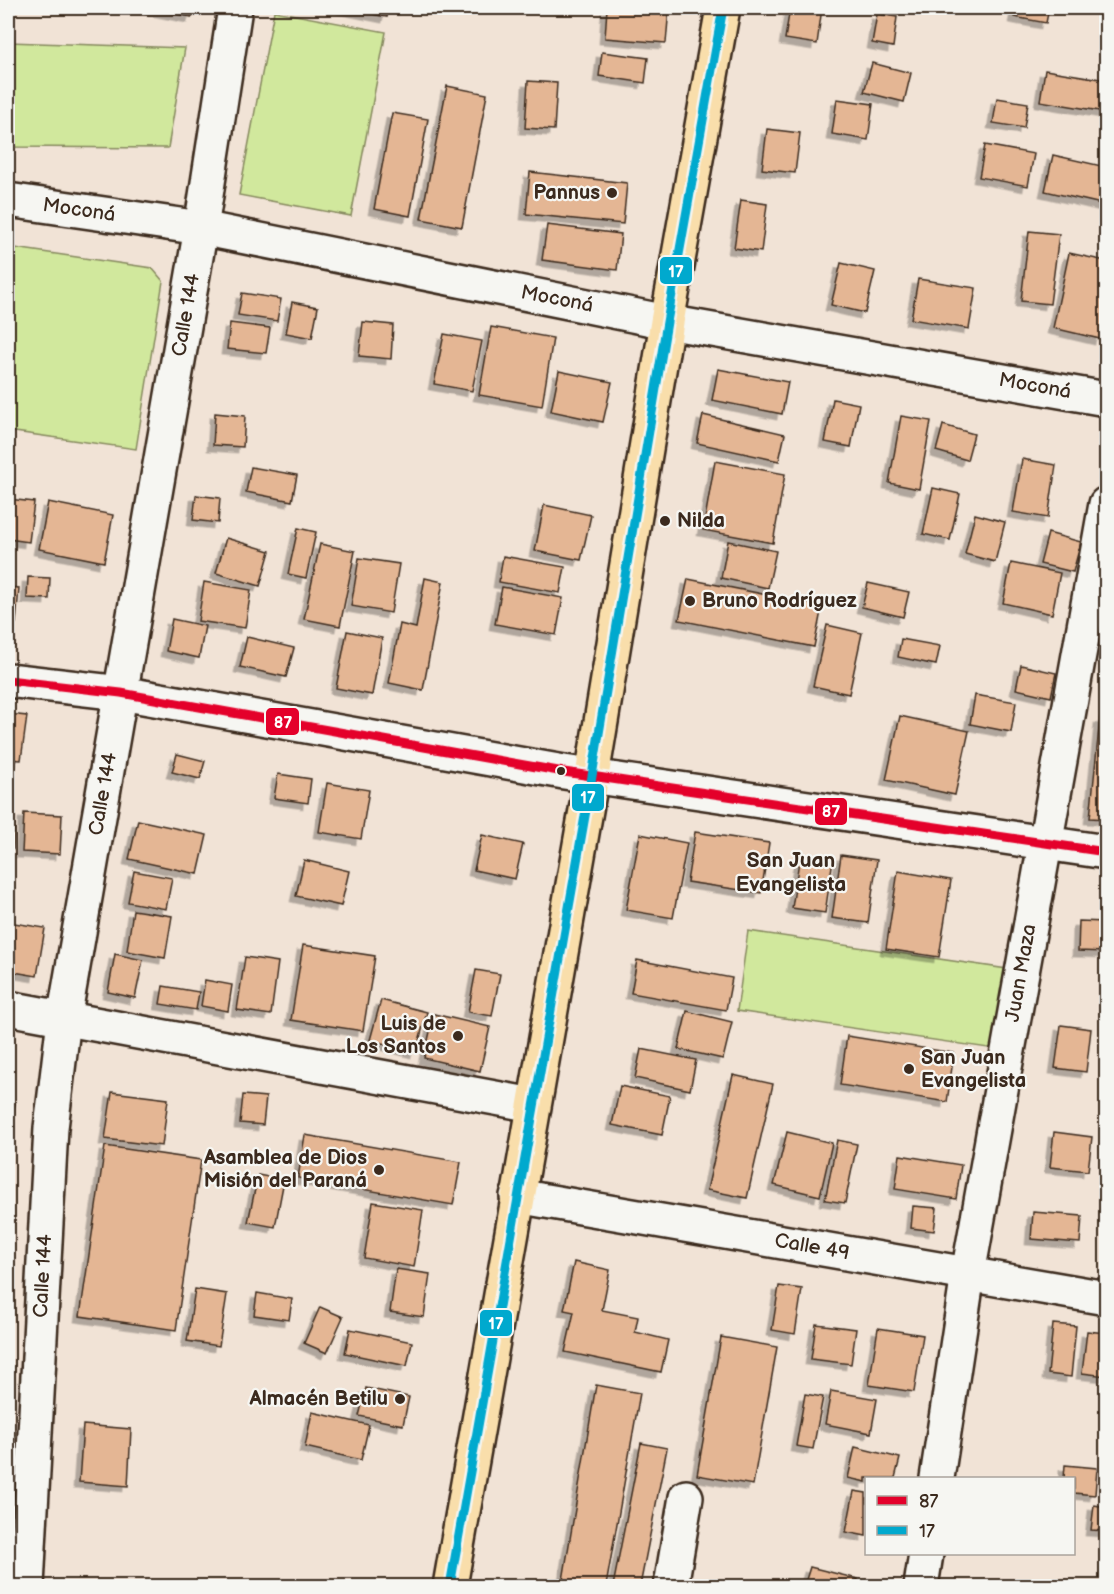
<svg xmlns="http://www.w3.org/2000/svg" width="1114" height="1594" font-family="'Balsamiq Sans',sans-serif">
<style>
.green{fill:#d1e89d;stroke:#86895e;stroke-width:1.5}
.building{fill:#e4b694;stroke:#3b2a1e;stroke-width:1.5;filter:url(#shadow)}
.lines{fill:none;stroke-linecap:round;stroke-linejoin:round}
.minor-casing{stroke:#3b2a1e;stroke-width:38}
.major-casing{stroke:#3b2a1e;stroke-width:38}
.minor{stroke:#f6f6f2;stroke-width:33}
.major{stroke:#f9deab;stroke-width:33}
.bus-1-casing{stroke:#f6f6f2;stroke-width:14}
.bus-2-casing{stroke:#f6f6f2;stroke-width:14}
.bus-1{stroke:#e4002b;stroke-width:9}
.bus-2{stroke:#00a9ce;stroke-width:9}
.poi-dot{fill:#3b2a1e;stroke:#f6f6f2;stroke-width:2}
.labels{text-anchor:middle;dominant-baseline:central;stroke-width:4.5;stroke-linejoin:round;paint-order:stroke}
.poi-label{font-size:20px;font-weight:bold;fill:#3b2a1e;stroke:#f6f6f2;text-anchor:end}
.street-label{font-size:20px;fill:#3b2a1e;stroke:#f6f6f2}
.neighbourhood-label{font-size:21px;font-weight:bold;fill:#3b2a1e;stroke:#f6f6f2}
.line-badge{stroke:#f6f6f2;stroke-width:2}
.badge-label{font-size:16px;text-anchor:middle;font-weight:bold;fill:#fff}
</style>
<defs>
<filter id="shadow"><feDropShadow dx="-5.5" dy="5.5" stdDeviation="0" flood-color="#0004"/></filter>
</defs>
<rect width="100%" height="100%" fill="#f1e3d6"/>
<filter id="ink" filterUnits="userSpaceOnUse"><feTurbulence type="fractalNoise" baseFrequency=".0167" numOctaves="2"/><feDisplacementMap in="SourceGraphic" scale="12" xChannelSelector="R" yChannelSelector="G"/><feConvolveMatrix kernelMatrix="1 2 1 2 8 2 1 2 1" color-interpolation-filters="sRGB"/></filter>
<g filter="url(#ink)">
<g class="green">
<polygon points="274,11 386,32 351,216 239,195"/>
<polygon points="8,42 185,48 168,148 8,147"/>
<polygon points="8,247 152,268 163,281 136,449 8,431"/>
<polygon points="748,931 1007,969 995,1049 737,1011"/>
</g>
<g class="building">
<polygon points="146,8 194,8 192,17"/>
<polygon points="342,8 389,8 387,17"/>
<polygon points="607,8 669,8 666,43 605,38"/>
<polygon points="790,8 822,8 817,44 785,39"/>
<polygon points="1016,8 1049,8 1046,23 1014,17"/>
<polygon points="877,14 897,17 893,47 872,43"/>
<polygon points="602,52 648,58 645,83 599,76"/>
<polygon points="872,63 911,73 904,102 864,92"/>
<polygon points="1045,70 1106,80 1106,112 1040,101"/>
<polygon points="528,81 557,83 554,130 525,128"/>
<polygon points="447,86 487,94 462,227 421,219"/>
<polygon points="997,98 1028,103 1024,128 993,123"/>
<polygon points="837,99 873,104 868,140 832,134"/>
<polygon points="392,113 428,119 410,216 374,209"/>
<polygon points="767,129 800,133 795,173 762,169"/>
<polygon points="985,145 1034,154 1028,186 979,177"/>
<polygon points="1053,155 1106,167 1106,205 1045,191"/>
<polygon points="530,172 627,183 623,224 526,214"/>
<polygon points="741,200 767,204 761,252 734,248"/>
<polygon points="547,225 621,234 617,270 542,260"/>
<polygon points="1029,231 1059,234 1050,304 1021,301"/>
<polygon points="1069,253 1106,261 1106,310 1100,339 1053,328"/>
<polygon points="841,263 875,271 865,313 831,305"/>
<polygon points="918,279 976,288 969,329 911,319"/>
<polygon points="242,293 281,299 277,321 238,315"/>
<polygon points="292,302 318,307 312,338 286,333"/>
<polygon points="363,322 393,325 391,359 359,356"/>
<polygon points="230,323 270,328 266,353 227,349"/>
<polygon points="491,327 553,338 542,406 479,395"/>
<polygon points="444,334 482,341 472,391 434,384"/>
<polygon points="718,369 788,382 782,414 712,400"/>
<polygon points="559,371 612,382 603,422 551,411"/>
<polygon points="833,399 859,404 851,447 825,442"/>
<polygon points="215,413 245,416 243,447 213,445"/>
<polygon points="703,415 785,434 779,461 697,443"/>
<polygon points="901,416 931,421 919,489 889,483"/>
<polygon points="943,425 974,434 967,460 936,451"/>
<polygon points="1022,459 1056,465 1048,518 1013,512"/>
<polygon points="715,461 785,474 773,543 703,530"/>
<polygon points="251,467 297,475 292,501 246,492"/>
<polygon points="933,488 960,494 950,540 923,534"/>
<polygon points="196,495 220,498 218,523 193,520"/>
<polygon points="8,499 34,502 29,542 8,539"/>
<polygon points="48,502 113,515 104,562 39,549"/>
<polygon points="544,505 591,515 581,560 535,551"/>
<polygon points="975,514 1005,522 995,562 965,554"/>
<polygon points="298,528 316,532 306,578 288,574"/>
<polygon points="1048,533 1081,542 1073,572 1040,564"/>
<polygon points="226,538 270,551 260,586 216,573"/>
<polygon points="728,541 776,551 768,588 721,578"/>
<polygon points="320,544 355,551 340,626 304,619"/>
<polygon points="503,556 565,567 560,593 499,582"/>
<polygon points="359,558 399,564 391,613 351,606"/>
<polygon points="1011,563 1060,573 1052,614 1003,603"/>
<polygon points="28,577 50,578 49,599 27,598"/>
<polygon points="425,578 443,582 423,690 389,683 400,624 416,628"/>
<polygon points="688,579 822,606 814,647 679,620"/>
<polygon points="204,582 251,590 245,628 198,621"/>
<polygon points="868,583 909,592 903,617 862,607"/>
<polygon points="8,587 19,588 16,623 8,623"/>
<polygon points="502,587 563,598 556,635 495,624"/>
<polygon points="172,619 205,626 199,658 166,651"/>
<polygon points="827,625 862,633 849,694 813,686"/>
<polygon points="347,631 382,638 372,695 336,688"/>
<polygon points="247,637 294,648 286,677 240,667"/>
<polygon points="901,639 940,646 936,665 898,657"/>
<polygon points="1021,665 1056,673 1051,697 1016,689"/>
<polygon points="975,695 1016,702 1011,732 970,724"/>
<polygon points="8,714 27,716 21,760 8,759"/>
<polygon points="900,716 969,731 955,795 886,780"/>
<polygon points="1100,718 1106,719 1106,819 1090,818"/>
<polygon points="177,754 205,761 200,779 172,772"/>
<polygon points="278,774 311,779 308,803 274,798"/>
<polygon points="327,783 369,790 361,839 319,832"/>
<polygon points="8,806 15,807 13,849 8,849"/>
<polygon points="24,813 62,815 60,854 22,852"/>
<polygon points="138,820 207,835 198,874 129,859"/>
<polygon points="695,832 769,843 761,893 687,882"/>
<polygon points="640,834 687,843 673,918 626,910"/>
<polygon points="482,835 523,844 515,879 474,870"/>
<polygon points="800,854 833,859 825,913 792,908"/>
<polygon points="841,855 877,860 868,923 832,918"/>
<polygon points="304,860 349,871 341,906 296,896"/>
<polygon points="134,871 172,878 166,909 128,902"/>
<polygon points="898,871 951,880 939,957 886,949"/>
<polygon points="133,910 172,916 165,958 127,951"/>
<polygon points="1079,921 1106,922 1106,952 1078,951"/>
<polygon points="8,922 45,928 37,976 8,971"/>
<polygon points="303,945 375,956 363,1031 291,1020"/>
<polygon points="115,954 143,960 135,998 108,992"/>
<polygon points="245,957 278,962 271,1015 237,1010"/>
<polygon points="637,960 732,978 726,1010 631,993"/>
<polygon points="476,970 500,974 492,1016 468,1012"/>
<polygon points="205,980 232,985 228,1011 201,1006"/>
<polygon points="163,986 199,992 196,1010 160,1004"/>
<polygon points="381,1000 427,1012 416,1052 370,1040"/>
<polygon points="687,1011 732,1022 723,1059 678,1049"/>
<polygon points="434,1014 490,1027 480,1071 424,1058"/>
<polygon points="1061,1025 1091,1029 1086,1072 1055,1068"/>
<polygon points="847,1036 954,1053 947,1102 840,1085"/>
<polygon points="641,1049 696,1060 690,1090 635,1078"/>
<polygon points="733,1075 773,1084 747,1198 707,1190"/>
<polygon points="620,1086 670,1096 662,1135 612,1125"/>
<polygon points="112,1092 168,1099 162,1146 105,1139"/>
<polygon points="243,1095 266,1097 263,1125 240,1123"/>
<polygon points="8,1102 15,1103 8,1148"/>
<polygon points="787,1132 832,1143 820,1196 774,1185"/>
<polygon points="1054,1132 1092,1137 1088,1171 1050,1167"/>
<polygon points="305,1135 461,1162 453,1205 298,1178"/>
<polygon points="837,1140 857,1144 845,1203 825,1200"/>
<polygon points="105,1146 201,1160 176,1330 80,1316"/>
<polygon points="900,1155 961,1165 956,1199 895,1189"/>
<polygon points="258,1175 284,1180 275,1227 248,1222"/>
<polygon points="373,1202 423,1210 414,1267 364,1258"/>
<polygon points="913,1206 937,1208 934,1231 911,1228"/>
<polygon points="1033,1212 1082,1216 1080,1243 1031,1239"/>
<polygon points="574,1262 610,1270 602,1310 638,1317 635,1332 668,1340 661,1372 565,1352 574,1312 564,1310"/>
<polygon points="8,1266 15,1267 10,1302 8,1301"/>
<polygon points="396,1269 430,1274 424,1317 390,1312"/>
<polygon points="779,1286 802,1289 795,1334 772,1330"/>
<polygon points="195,1289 227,1294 219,1346 187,1341"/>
<polygon points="257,1293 292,1299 289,1320 254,1315"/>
<polygon points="320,1307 343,1317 327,1353 304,1343"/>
<polygon points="816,1324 856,1329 851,1364 811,1359"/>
<polygon points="1053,1324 1076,1326 1071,1377 1048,1374"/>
<polygon points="878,1328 923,1335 914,1392 869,1385"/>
<polygon points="350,1329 412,1342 407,1366 345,1353"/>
<polygon points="1087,1331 1106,1333 1106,1376 1082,1373"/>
<polygon points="721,1337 777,1347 753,1485 697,1475"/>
<polygon points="596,1385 640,1393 606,1586 562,1586"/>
<polygon points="366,1388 409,1397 403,1425 359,1416"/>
<polygon points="831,1391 877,1399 871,1433 825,1424"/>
<polygon points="805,1394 823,1397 813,1449 796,1446"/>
<polygon points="312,1412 369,1425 361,1460 305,1447"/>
<polygon points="83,1425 131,1429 128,1486 79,1482"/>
<polygon points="641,1443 667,1448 640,1586 613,1586"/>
<polygon points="855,1447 900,1458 895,1478 866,1478 866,1482 848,1478"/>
<polygon points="1065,1465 1097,1468 1095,1495 1074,1493 1074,1478 1064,1478"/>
<polygon points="854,1491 866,1493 866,1536 846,1532"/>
<polygon points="1094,1505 1106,1507 1106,1531 1091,1530"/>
<polygon points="810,1567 858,1579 856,1586 804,1586"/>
</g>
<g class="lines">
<g class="minor-casing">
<g id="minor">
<polyline points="8,200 201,228 667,322 1106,399"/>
<polyline points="8,680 121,693 564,772 1106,852"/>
<polyline points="8,1008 533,1105"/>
<polyline points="517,1196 1106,1298"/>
<polyline points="937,1478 968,1274 1106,504"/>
<polyline points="27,1586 51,1128 64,1019 201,228 235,8"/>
<polyline points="671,1586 686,1497"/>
<polyline points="921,1586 926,1554"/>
</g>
</g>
<g class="major-casing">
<polyline id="major" points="450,1586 592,776 667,322 723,8"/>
</g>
<use href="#minor" class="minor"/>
<use href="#major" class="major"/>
<g class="bus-1-casing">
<polyline id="bus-1" points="8,680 121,693 564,772 1106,852"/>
</g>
<g class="bus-2-casing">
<polyline id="bus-2" points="450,1586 592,776 667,322 723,8"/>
</g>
<use href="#bus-1" class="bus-1"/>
<use href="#bus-2" class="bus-2"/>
</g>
</g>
<g class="poi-dot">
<circle cx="612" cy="193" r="6"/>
<circle cx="665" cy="521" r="6"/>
<circle cx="690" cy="601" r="6"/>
<circle cx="561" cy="771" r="5"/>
<circle cx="458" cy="1036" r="6"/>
<circle cx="909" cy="1069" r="6"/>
<circle cx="379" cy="1170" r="6"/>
<circle cx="400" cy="1399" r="6"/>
</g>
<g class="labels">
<g class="poi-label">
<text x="600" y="193">Pannus</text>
<text x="677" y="521" text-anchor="start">Nilda</text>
<text x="702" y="601" text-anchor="start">Bruno Rodríguez</text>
<text x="446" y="1024">Luis de<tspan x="446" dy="23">Los Santos</tspan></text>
<text x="921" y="1058" text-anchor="start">San Juan<tspan x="921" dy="23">Evangelista</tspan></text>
<text x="367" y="1158">Asamblea de Dios<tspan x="367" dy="23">Misión del Paraná</tspan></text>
<text x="388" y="1399">Almacén Betilu</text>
</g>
<g class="street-label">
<text transform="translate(79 210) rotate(8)">Moconá</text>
<text transform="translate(557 299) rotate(11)">Moconá</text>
<text transform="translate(186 315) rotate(-80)">Calle 144</text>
<text transform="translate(1035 386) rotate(10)">Moconá</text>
<text transform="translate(103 794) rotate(-80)">Calle 144</text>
<text transform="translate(1021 973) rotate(-80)">Juan Maza</text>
<text transform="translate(812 1247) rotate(10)">Calle 49</text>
<text transform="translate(43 1276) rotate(-87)">Calle 144</text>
</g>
<g class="neighbourhood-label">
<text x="791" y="860">San Juan<tspan x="791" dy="24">Evangelista</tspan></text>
</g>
</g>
<g class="line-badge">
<rect x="659" y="256" width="34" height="29" rx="6" fill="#00a9ce"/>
<rect x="265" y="707" width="35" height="29" rx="6" fill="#e4002b"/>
<rect x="571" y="783" width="34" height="29" rx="6" fill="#00a9ce"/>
<rect x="814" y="797" width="34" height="29" rx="6" fill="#e4002b"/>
<rect x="479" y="1309" width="34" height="28" rx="6" fill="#00a9ce"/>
</g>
<g class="badge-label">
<text x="676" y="277">17</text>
<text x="283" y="728">87</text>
<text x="588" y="803">17</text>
<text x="831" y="817">87</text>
<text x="496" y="1329">17</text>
</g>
<rect width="1114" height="1594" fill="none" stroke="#f6f6f2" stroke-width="30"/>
<rect x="15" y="15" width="1084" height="1564" fill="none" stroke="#3b2a1e" stroke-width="2" filter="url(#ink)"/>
<rect x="865" y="1477" width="210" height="78" fill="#f6f6f2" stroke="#aba49d" stroke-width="1.5"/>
<rect x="877" y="1496" width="30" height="9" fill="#e4002b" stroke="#aba49d" stroke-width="1.5"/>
<text x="919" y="1507" font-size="18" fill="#3b2a1e">87</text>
<rect x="877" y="1526" width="30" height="9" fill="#00a9ce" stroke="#aba49d" stroke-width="1.5"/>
<text x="919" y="1537" font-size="18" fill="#3b2a1e">17</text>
</svg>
